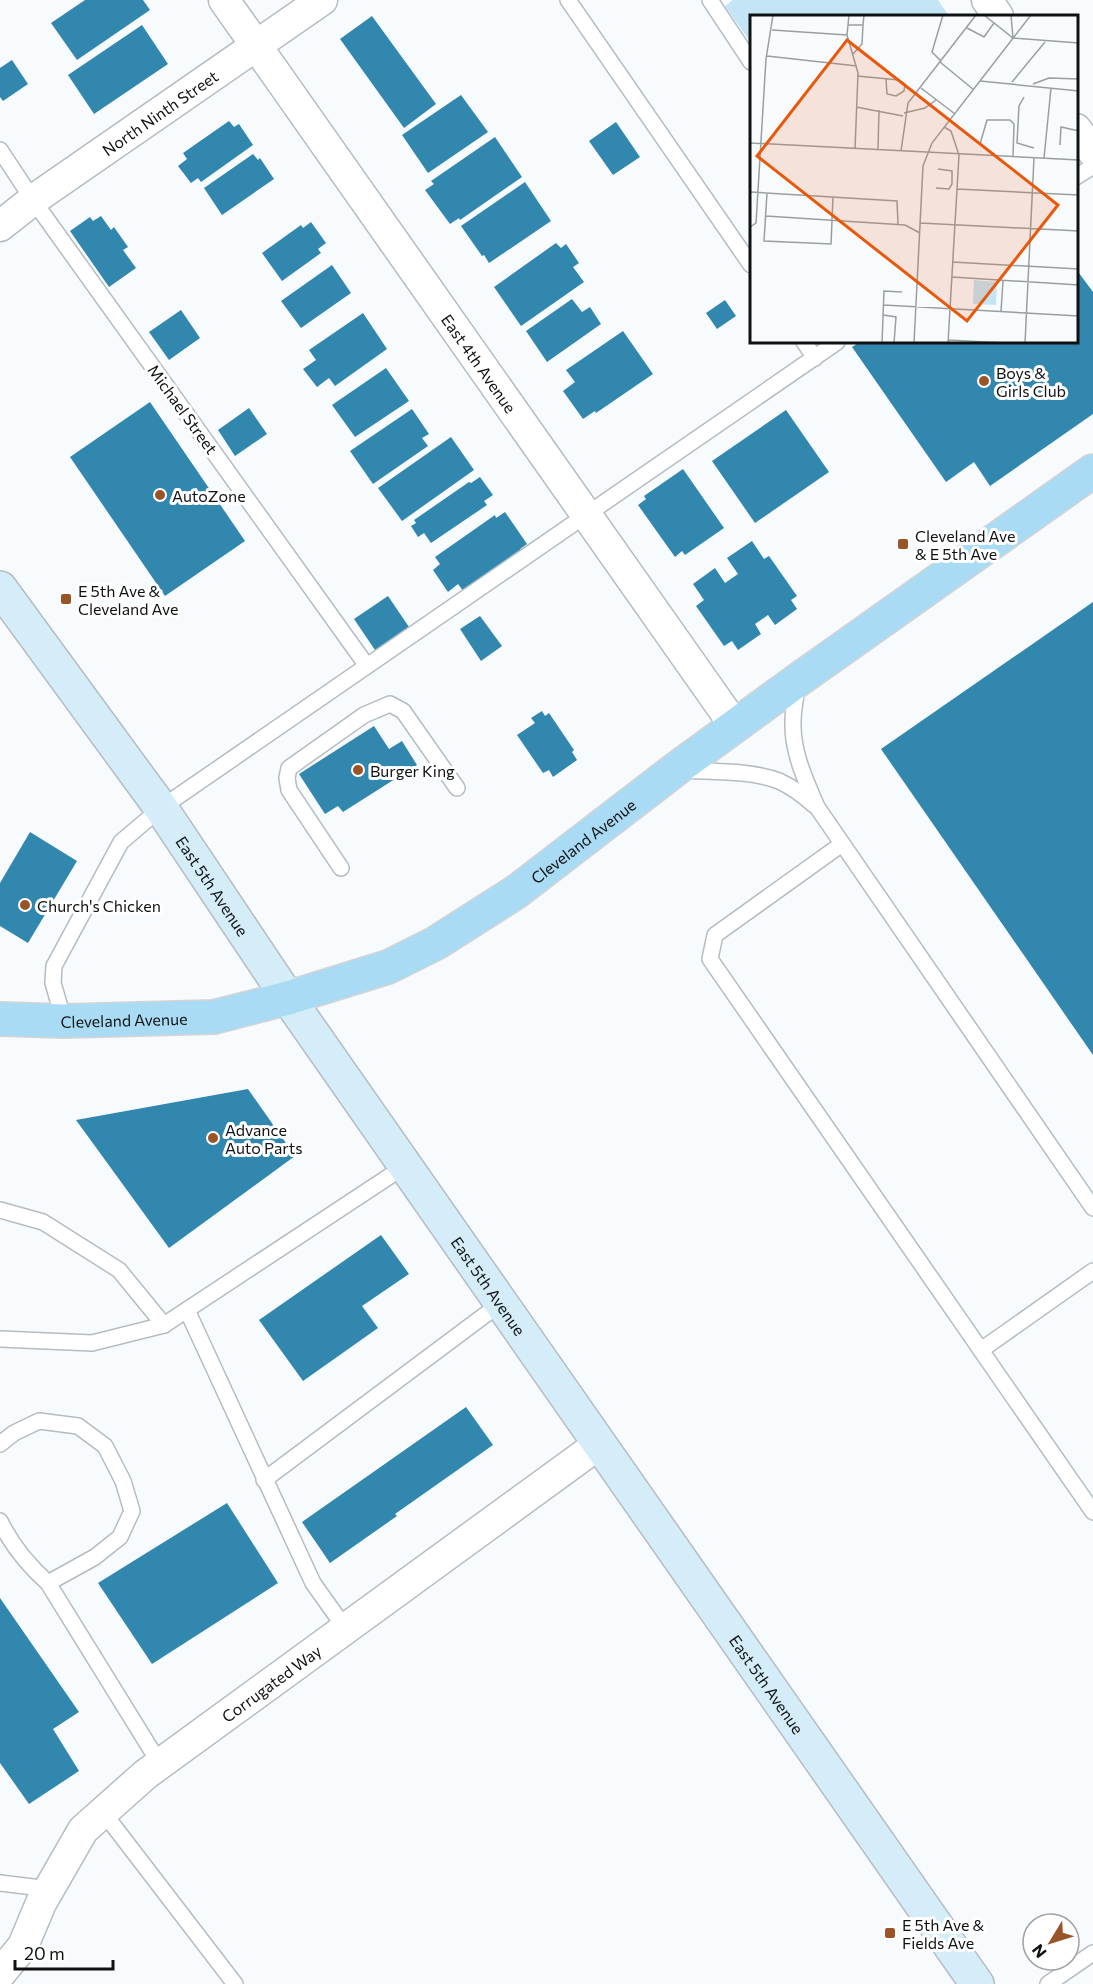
<svg xmlns="http://www.w3.org/2000/svg" width="1093" height="1984" font-family="Commissioner,sans-serif">
<style>
.green{fill:#c4e5f6}
.building{fill:#3187ad}
.lines{fill:none;stroke-linecap:round;stroke-linejoin:round}
.service-casing{stroke:#b5bcc1;stroke-width:18}
.minor-casing{stroke:#b5bcc1;stroke-width:33}
.secondary-casing{stroke:#b5bcc1;stroke-width:36}
.primary-casing{stroke:#d4d4d5;stroke-width:36}
.service{stroke:#fff;stroke-width:15}
.minor{stroke:#fff;stroke-width:30}
.secondary{stroke:#d4edf9;stroke-width:33}
.primary{stroke:#a9dbf4;stroke-width:33}
.poi-dot{fill:#995428;stroke:#fff;stroke-width:2}
.labels{text-anchor:middle;dominant-baseline:central;stroke-width:6;stroke-linejoin:round;paint-order:stroke}
.street-label{font-size:16px;fill:#0f1213;stroke:#fff}
.poi-label{font-size:16px;fill:#0f1213;stroke:#fff;text-anchor:start}
.inset-road{fill:none;stroke:#9a9ea0;stroke-width:1.5}
.view{fill:#e8590c;fill-opacity:0.15;stroke:#e8590c;stroke-width:3}
.inset-edge{fill:none;stroke:#0f1213;stroke-width:3}
</style>
<rect width="100%" height="100%" fill="#f7fbfe"/>
<polygon class="green" points="733,0 938,0 949,16 751,16 751,43 725,6"/>
<g class="building">
<polygon points="85,0 143,0 150,10 77,60 51,23"/>
<polygon points="372,16 436,104 404,128 340,39"/>
<polygon points="142,25 168,64 94,114 68,75"/>
<polygon points="12,60 28,84 3,101 0,97 0,68"/>
<polygon points="461,95 488,132 428,173 402,135"/>
<polygon points="229,121 234,127 239,124 253,145 201,182 198,178 191,183 178,166 187,159 183,153"/>
<polygon points="616,122 640,157 613,175 589,141"/>
<polygon points="495,137 522,177 460,220 459,218 450,224 425,190 434,184 431,181"/>
<polygon points="253,154 258,160 260,158 274,179 222,215 204,188"/>
<polygon points="525,182 551,221 489,263 484,255 482,256 461,226"/>
<polygon points="101,216 111,230 114,227 128,247 123,250 136,268 109,287 70,231 90,217 93,221"/>
<polygon points="311,222 326,243 318,249 321,253 282,281 262,253 301,225 303,228"/>
<polygon points="556,243 561,248 566,244 579,263 573,267 584,282 521,326 494,287"/>
<polygon points="332,265 351,293 301,328 281,301"/>
<polygon points="1076,269 1093,292 1093,414 990,486 974,462 946,482 852,347 860,342 1076,342"/>
<polygon points="572,299 582,312 590,307 601,324 547,362 526,331"/>
<polygon points="725,300 736,316 717,329 706,313"/>
<polygon points="181,310 200,338 169,360 149,332"/>
<polygon points="363,313 387,349 335,386 329,378 317,387 303,369 316,360 309,350"/>
<polygon points="623,331 653,374 596,413 595,411 583,419 563,391 575,382 566,370"/>
<polygon points="386,368 409,401 355,437 332,405"/>
<polygon points="150,402 245,541 165,596 70,457"/>
<polygon points="249,408 267,434 235,456 218,430"/>
<polygon points="412,409 429,434 422,438 428,446 373,484 350,451"/>
<polygon points="786,410 829,472 755,523 712,461"/>
<polygon points="451,437 474,470 402,521 378,488"/>
<polygon points="683,469 724,528 685,555 682,551 675,557 638,505 646,499 644,496"/>
<polygon points="480,477 493,495 484,501 487,505 431,543 424,533 418,537 411,526 416,523 414,520 469,482 471,483"/>
<polygon points="505,512 527,544 520,549 522,552 464,592 458,584 448,592 433,570 440,564 435,557 495,515 496,518"/>
<polygon points="752,541 764,559 769,556 797,596 791,600 797,609 775,625 768,615 755,624 761,634 738,650 732,641 724,646 696,606 704,600 693,584 715,568 725,583 738,574 727,558"/>
<polygon points="388,596 409,627 375,650 354,619"/>
<polygon points="1093,602 1093,1055 881,749"/>
<polygon points="480,616 502,646 481,661 460,629"/>
<polygon points="542,711 545,716 549,713 574,750 572,752 577,760 553,777 549,770 543,773 517,735 535,723 531,718"/>
<polygon points="374,726 389,749 402,741 417,765 343,812 338,806 325,814 299,774"/>
<polygon points="30,832 77,861 28,943 0,926 0,883"/>
<polygon points="248,1089 295,1156 169,1248 76,1120"/>
<polygon points="381,1235 409,1274 362,1306 378,1328 303,1381 259,1320"/>
<polygon points="466,1407 493,1445 395,1514 397,1516 330,1563 302,1522"/>
<polygon points="227,1503 278,1583 152,1664 98,1583"/>
<polygon points="0,1598 79,1712 53,1729 79,1771 29,1804 0,1763"/>
</g>
<g class="lines">
<g class="service-casing">
<g id="service">
<polyline points="568,0 751,265"/>
<polyline points="710,0 751,62"/>
<polyline points="0,150 33,200 367,666"/>
<polyline points="1076,177 1093,166"/>
<polyline points="804,342 815,358"/>
<path d="M 798,684 C 796,696 793,709 793,721 C 792,752 805,779 817,807 L 1093,1208"/>
<path d="M 681,770 C 712,772 750,770 779,781 C 792,787 804,796 814,805"/>
<polyline points="842,844 715,935 710,959 1093,1512"/>
<polyline points="341,868 289,790 287,778 289,768 364,715 390,704 403,711 457,788"/>
<polyline points="64,1021 53,983 54,966 121,842 161,808 837,342"/>
<polyline points="0,1210 43,1222 119,1270 164,1325"/>
<polyline points="187,1310 313,1583 345,1628"/>
<polyline points="0,1339 92,1343 164,1325 405,1166"/>
<polyline points="981,1350 1093,1271"/>
<polyline points="0,1444 14,1433 39,1421 78,1426 105,1446 123,1481 132,1511 120,1537 95,1557 48,1583"/>
<polyline points="264,1480 501,1303"/>
<path d="M 0,1521 C 12,1546 28,1565 48,1583 L 160,1764"/>
<polyline points="103,1812 235,1984"/>
<polyline points="0,1883 49,1889"/>
<polyline points="1048,1984 1093,1953"/>
</g>
</g>
<g class="minor-casing">
<g id="minor">
<path id="s1" d="M 224,0 L 735,726"/>
<polyline points="987,0 998,16"/>
<polyline points="1076,129 1093,152"/>
<path id="s2" d="M 0,226 L 33,200 L 322,0"/>
<path id="s3" d="M 0,1974 L 23,1946 L 41,1903 L 83,1830 L 146,1774 L 599,1444"/>
</g>
</g>
<g class="secondary-casing">
<g id="secondary">
<path id="s4" d="M 0,588 L 161,808 L 288,998 L 977,1984"/>
</g>
</g>
<g class="primary-casing">
<g id="primary">
<path id="s5" d="M 0,1019 L 64,1021 L 214,1017 L 288,998 L 388,967 L 436,943 L 516,892 L 676,769 L 798,680 L 1093,471"/>
</g>
</g>
<use href="#service" class="service"/>
<use href="#minor" class="minor"/>
<use href="#secondary" class="secondary"/>
<use href="#primary" class="primary"/>
</g>
<g class="poi-dot">
<circle cx="984" cy="381" r="6"/>
<circle cx="160" cy="495" r="6"/>
<rect x="897" y="538" width="12" height="12" rx="3"/>
<rect x="60" y="593" width="12" height="12" rx="3"/>
<circle cx="358" cy="770" r="6"/>
<circle cx="25" cy="905" r="6"/>
<circle cx="213" cy="1138" r="6"/>
<rect x="884" y="1927" width="12" height="12" rx="3"/>
</g>
<g class="labels">
<g class="street-label">
<text stroke="none"><textPath href="#s2" startOffset="196">North Ninth Street</textPath></text>
<text stroke="none"><textPath href="#s1" startOffset="444">East 4th Avenue</textPath></text>
<text transform="translate(183 409) rotate(54)">Michael Street</text>
<text stroke="none"><textPath href="#s5" startOffset="628">Cleveland Avenue</textPath></text>
<text stroke="none"><textPath href="#s4" startOffset="366">East 5th Avenue</textPath></text>
<text stroke="none"><textPath href="#s5" startOffset="124">Cleveland Avenue</textPath></text>
<text stroke="none"><textPath href="#s4" startOffset="852">East 5th Avenue</textPath></text>
<text stroke="none"><textPath href="#s3" startOffset="406">Corrugated Way</textPath></text>
<text stroke="none"><textPath href="#s4" startOffset="1338">East 5th Avenue</textPath></text>
</g>
<g class="poi-label">
<text x="996" y="372">Boys &amp;<tspan x="996" dy="18">Girls Club</tspan></text>
<text x="172" y="495">AutoZone</text>
<text x="915" y="535">Cleveland Ave<tspan x="915" dy="18">&amp; E 5th Ave</tspan></text>
<text x="78" y="590">E 5th Ave &amp;<tspan x="78" dy="18">Cleveland Ave</tspan></text>
<text x="370" y="770">Burger King</text>
<text x="37" y="905">Church's Chicken</text>
<text x="225" y="1129">Advance<tspan x="225" dy="18">Auto Parts</tspan></text>
<text x="902" y="1924">E 5th Ave &amp;<tspan x="902" dy="18">Fields Ave</tspan></text>
</g>
</g>
<g transform="translate(750 15)">
<rect width="328" height="328" fill="#f7fbfe"/>
<path d="M 224,265 L 247,267 L 246,290 L 223,289 Z" fill="#c4e5f6"/>
<path class="inset-road" d="M 99,0 L 97,20 L 108,58 L 105,134M 234,0 L 263,23 L 329,28M 261,0 L 263,23M 98,10 L 113,10 L 114,0M 217,13 L 234,22 L 244,8M 22,15 L 97,20M 103,39 L 112,29 L 113,10M 17,41 L 107,51M 191,46 L 182,37 L 193,0M 190,47 L 224,75M 0,55 L 0,75M 107,61 L 149,65 L 155,69 L 154,76 L 146,81 L 137,79 L 136,64M 230,66 L 329,76M 262,67 L 295,27M 283,69 L 299,63 L 329,64M 171,73 L 205,99M 274,82 L 269,91 L 267,128 L 284,133M 106,92 L 153,101M 154,98 L 175,93 L 186,85M 194,112 L 201,116 L 209,140 L 198,328M 0,128 L 329,145M 230,129 L 237,105 L 260,105 L 264,109 L 263,142M 310,130 L 311,112 L 329,116M 128,135 L 129,95M 151,136 L 158,88 L 226,0M 294,143 L 301,73M 186,173 L 199,174 L 202,169 L 202,156 L 188,154M 207,174 L 329,180M 0,177 L 147,186 L 148,209M 17,178 L 14,226 L 81,229 L 83,182M 16,201 L 155,210 L 170,218M 170,208 L 329,216M 0,212 L 6,208 L 16,44 L 23,0M 202,247 L 329,254M 202,262 L 329,270M 134,290 L 329,301M 251,296 L 253,266M 133,300 L 146,302 L 144,328M 198,325 L 255,328M 132,328 L 134,276 L 152,277M 164,328 L 173,151 L 182,128 L 281,0M 275,328 L 284,143"/>
<path class="view" d="M 97,25 L 308,190 L 217,306 L 7,141 Z"/>
<rect width="328" height="328" class="inset-edge"/>
</g>
<g transform="translate(1051 1942) rotate(232)"><circle r="28" fill="#ffffff" stroke="#9fa0a1" stroke-width="1.5"/>
<path d="M0-4.5L10 22L0 15L-10 22Z" fill="#995428"/>
<text y="-9" font-size="16" font-weight="bold" text-anchor="middle" fill="#0f1213">N</text>
</g>
<path d="M15 1960v9h98v-9" fill="none" stroke="#0f1213" stroke-width="3"/>
<text x="24" y="1960" font-size="18" fill="#0f1213" stroke="#ffffff" stroke-width="4.5" paint-order="stroke">20 m</text>
</svg>
